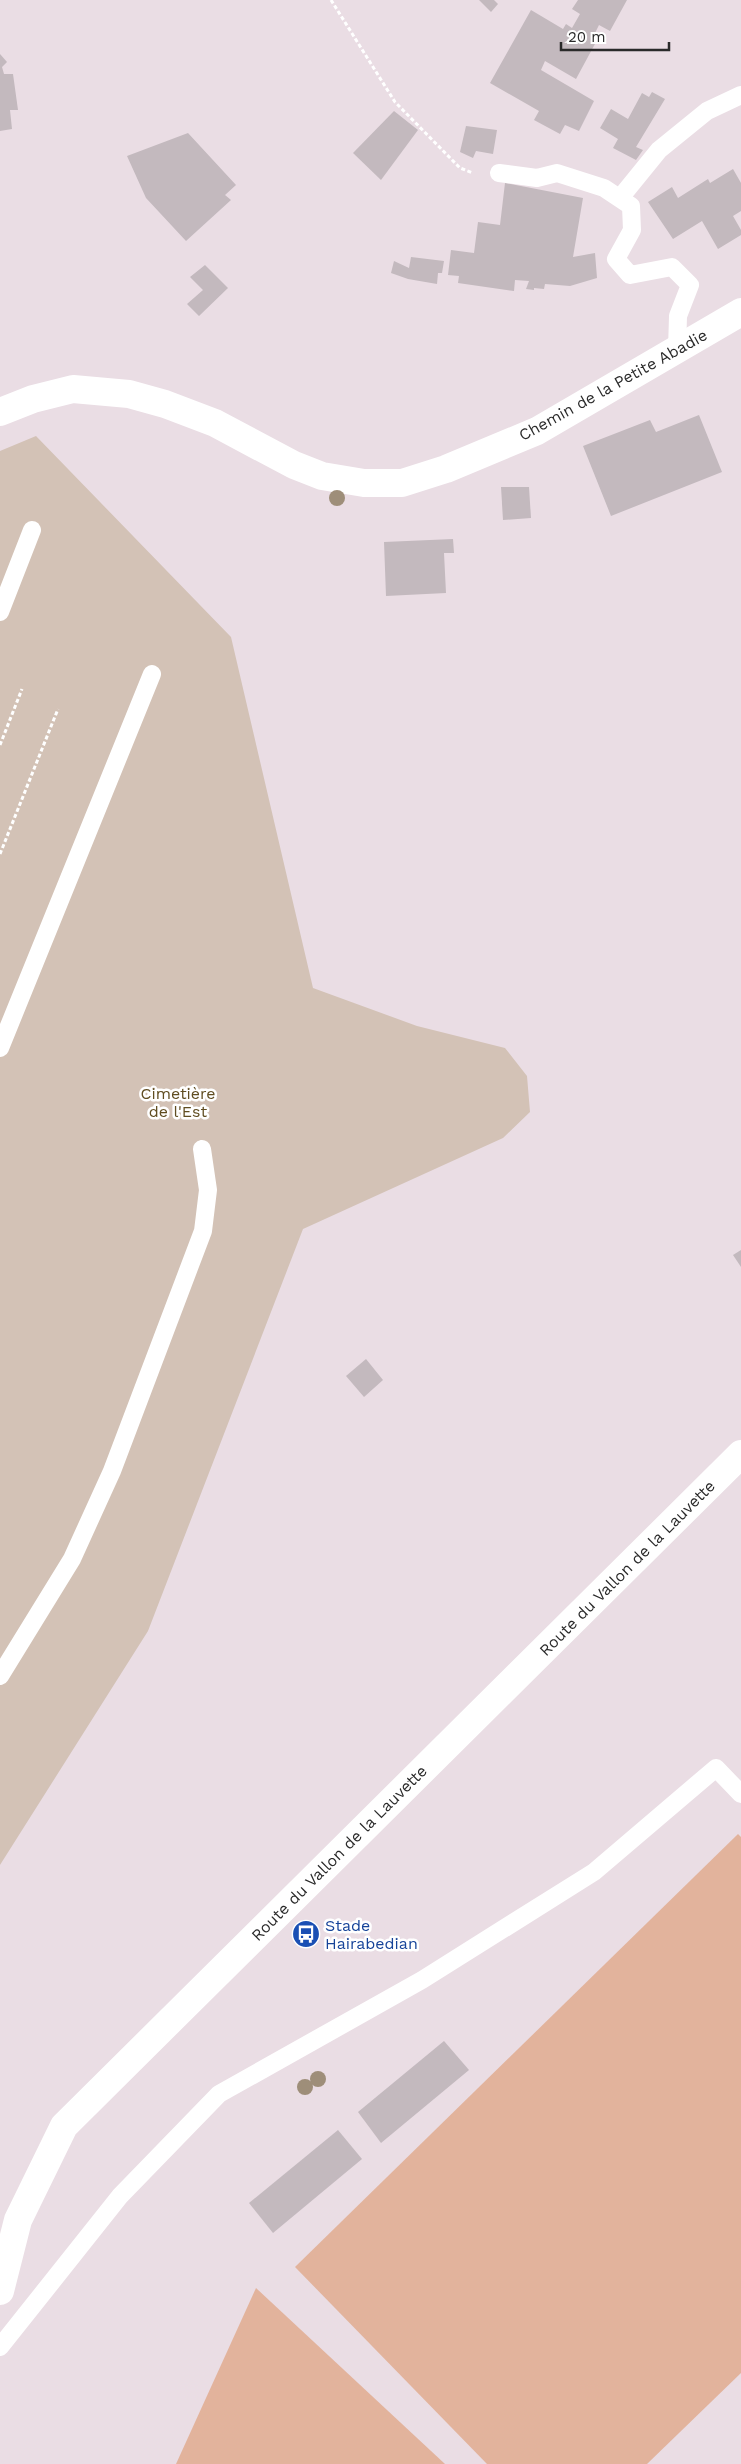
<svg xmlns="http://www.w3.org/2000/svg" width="741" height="2464" font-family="'Work Sans',sans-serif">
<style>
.cemetery{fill:#d3c2b6}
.pitch{fill:#e2b39c}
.building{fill:#c3b9be}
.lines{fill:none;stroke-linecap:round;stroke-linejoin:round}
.path{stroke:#fff;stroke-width:3;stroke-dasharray:4 2.5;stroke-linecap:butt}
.service{stroke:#fff;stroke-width:18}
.minor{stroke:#fff;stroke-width:28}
.tree{fill:#9e8e79}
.labels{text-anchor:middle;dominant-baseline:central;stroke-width:5;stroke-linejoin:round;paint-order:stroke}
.street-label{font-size:16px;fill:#2a2a2a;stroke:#fff}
.park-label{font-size:16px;fill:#604d21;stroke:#fff}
.transit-label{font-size:16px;fill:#164399;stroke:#fff;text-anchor:start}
</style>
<rect width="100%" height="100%" fill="#eadde4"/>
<polygon class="cemetery" points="36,436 231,637 313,988 417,1026 505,1048 527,1076 530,1112 503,1138 303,1229 148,1631 0,1865 0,451"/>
<g class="pitch">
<polygon points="738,1834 741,1837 741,2373 647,2464 487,2464 295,2267"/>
<polygon points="256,2288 445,2464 176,2464"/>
</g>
<g class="building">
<polygon points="479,0 494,0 498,4 491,12"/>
<polygon points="578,0 627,0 610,31 599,25 592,39 596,42 576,79 545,61 541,70 594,101 579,131 565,125 560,134 534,120 539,111 490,83 531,10 563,29 566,24 572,28 580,14 572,9"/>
<polygon points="0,54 7,62 2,67 4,74 13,74 18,110 10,110 12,129 0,131"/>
<polygon points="652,92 665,99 636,147 643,150 636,160 613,148 618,139 600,128 611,109 628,119 642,93 649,97"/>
<polygon points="394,111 418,130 381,180 353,153"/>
<polygon points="466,126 497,130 493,154 476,151 473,158 460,152"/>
<polygon points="188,133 236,185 225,195 231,200 186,241 146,198 127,156"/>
<polygon points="733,169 741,183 741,211 733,216 741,230 741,235 718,249 702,221 673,239 648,202 672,187 678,198 708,179 710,183"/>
<polygon points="505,183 583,198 573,257 595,253 597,278 570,286 545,284 544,289 534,288 534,290 526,289 529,281 515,280 514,291 458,283 459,276 448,275 451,250 474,253 478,222 500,225"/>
<polygon points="411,257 444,261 442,273 438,273 437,284 408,279 391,273 394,261 409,268"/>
<polygon points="205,265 228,288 199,316 187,304 203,290 190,277"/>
<polygon points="699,415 722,472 611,516 583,446 650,420 656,432"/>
<polygon points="501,487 529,487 531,518 503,520"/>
<polygon points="453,539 454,553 444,553 446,593 386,596 384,542"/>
<polygon points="741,1250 741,1267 733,1255"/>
<polygon points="366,1359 383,1380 364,1397 346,1376"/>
<polygon points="444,2041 469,2070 381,2143 358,2112"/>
<polygon points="338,2130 362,2159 273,2233 249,2203"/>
</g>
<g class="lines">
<g class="path">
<polyline points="331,0 395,102 460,168 473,173"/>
<polyline points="0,745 22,689"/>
<polyline points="0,854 58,709"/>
</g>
<g class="service">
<polyline points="499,173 537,178 557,173 604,188 631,206 632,230 616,259 630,275 672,267 690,285 678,316 677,350"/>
<polyline points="620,198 659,150 707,111 741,95"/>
<polyline points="0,612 32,530"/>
<polyline points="0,1048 152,674"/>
<polyline points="0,1676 72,1559 112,1471 203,1231 208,1190 202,1149"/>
<polyline points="0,2347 120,2196 219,2094 422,1980 594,1872 716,1768 741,1794"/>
</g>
<g class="minor">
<polyline points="0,412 33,399 73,389 129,394 165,404 215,423 294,465 322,476 364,483 402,483 446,469 537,431 741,312"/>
<polyline points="0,2291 18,2220 64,2126 741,1454"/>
</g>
</g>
<g class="tree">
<circle cx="337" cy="498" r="8"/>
<circle cx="318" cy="2079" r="8"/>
<circle cx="305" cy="2087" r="8"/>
</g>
<defs>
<g id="bus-disc" transform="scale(1.4375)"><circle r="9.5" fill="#1a4fb4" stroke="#fff"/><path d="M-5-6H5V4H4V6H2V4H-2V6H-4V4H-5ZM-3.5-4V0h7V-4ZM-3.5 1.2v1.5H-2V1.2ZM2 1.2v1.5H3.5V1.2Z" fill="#fff"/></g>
</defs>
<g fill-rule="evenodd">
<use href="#bus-disc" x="306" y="1934"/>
</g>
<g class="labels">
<g class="street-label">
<text transform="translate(613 385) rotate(-29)">Chemin de la Petite Abadie</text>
<text transform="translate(627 1568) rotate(-45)">Route du Vallon de la Lauvette</text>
<text transform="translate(339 1853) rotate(-45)">Route du Vallon de la Lauvette</text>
</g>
<g class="park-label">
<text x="178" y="1093">Cimetière<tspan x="178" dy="18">de l'Est</tspan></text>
</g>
<g class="transit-label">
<text x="325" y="1925">Stade<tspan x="325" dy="18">Hairabedian</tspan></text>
</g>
</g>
<path d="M561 42v8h108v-8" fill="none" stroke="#2a2a2a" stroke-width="2.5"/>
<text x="568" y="42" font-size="15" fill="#2a2a2a" stroke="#ffffff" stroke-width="4" paint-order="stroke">20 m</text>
</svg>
